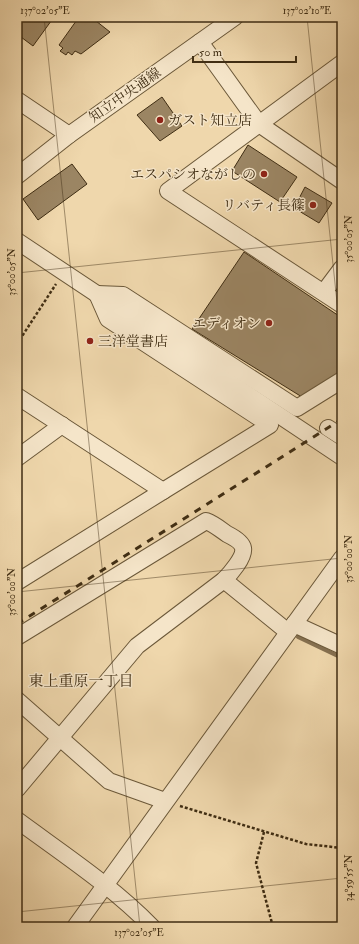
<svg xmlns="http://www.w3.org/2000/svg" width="359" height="944" font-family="'IM FELL Double Pica','Noto Serif JP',serif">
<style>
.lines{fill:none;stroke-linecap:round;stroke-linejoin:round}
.stream{stroke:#857050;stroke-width:4}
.building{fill:#9b8563;stroke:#3f2d13}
.minor-casing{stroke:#6b5839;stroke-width:18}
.path{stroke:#3f2d13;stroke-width:2.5;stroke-dasharray:3 2;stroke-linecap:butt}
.minor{stroke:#f5e5c9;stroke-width:16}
.rail{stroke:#3f2d13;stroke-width:3;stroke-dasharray:7 7;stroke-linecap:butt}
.ticks{fill:none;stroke:#3f2d13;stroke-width:1;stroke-opacity:0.45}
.poi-dot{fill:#8f2418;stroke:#f5e5c9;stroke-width:1.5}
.labels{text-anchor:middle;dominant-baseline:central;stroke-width:3;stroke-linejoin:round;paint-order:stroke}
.street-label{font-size:14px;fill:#3f2d13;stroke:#f5e5c9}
.poi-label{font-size:14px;fill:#3f2d13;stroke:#f5e5c9;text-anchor:end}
.neighbourhood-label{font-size:15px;fill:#3f2d13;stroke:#f5e5c9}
.neatline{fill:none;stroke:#3f2d13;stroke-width:1.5}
.ticks-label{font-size:10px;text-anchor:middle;fill:#3f2d13}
</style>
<rect width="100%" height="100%" fill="#efd7ac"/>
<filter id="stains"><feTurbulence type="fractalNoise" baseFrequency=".005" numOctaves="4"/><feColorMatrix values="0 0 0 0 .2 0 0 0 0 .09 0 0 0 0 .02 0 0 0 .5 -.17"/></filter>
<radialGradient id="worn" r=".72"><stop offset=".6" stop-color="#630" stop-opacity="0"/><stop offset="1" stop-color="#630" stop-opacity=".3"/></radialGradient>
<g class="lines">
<polyline class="stream" points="298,637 342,658"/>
</g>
<g class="building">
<polygon points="17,17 54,17 33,46 17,34"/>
<polygon points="79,17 91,17 110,32 81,54 75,51 72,55 68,52 66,55 60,51 63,48 59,45"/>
<polygon points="162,97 182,126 160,141 137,115"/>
<polygon points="248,145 297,177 280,202 232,171"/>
<polygon points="72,164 87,184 38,220 23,199"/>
<polygon points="305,187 332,203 319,223 294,208"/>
<polygon points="244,252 342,318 342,372 302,397 192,329"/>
</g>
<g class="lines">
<g class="minor-casing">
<g id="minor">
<polyline points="200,42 259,124 342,181"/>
<polyline points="342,63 168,191 342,305"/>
<polyline points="17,100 69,135"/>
<polyline points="17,176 69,135 235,17"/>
<polyline points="17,241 342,457"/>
<polyline points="324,292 342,268"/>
<polyline points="17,396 163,491 17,582"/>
<polyline points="328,428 342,437"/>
<polyline points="17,458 62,425"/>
<polyline points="163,491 270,425 108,319 97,294 123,295 297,408 342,380"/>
<polyline points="224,580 288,632"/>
<polyline points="294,624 342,646"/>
<path d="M 17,637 L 206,521 C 214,524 220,529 227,534 C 233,537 242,542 243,548 C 245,557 230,574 224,580 L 137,646 L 17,789"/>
<polyline points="17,700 109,781 165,801"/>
<path d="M 17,820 C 63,854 112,886 152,927"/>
<polyline points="75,927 342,558"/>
</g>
</g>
<g class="path">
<polyline points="17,344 56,284"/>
<polyline points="180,806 306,844 342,848"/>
<polyline points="264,832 256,863 273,927"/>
</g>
<use href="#minor" class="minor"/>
<polyline class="rail" points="17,624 342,419"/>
</g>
<path class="ticks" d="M 44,17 L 140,927M 307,17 L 342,350M 17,273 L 342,239M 17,592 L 342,558M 17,912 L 342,878"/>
<g class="poi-dot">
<circle cx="160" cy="120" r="4"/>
<circle cx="264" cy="174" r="4"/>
<circle cx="313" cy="205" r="4"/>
<circle cx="269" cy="323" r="4"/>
<circle cx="90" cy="341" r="4"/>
</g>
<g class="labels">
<g class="street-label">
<text transform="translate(125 95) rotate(-35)">知立中央通線</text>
</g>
<g class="poi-label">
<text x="168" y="120" text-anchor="start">ガスト知立店</text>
<text x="256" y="174">エスパシオながしの</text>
<text x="305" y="205">リバティ長篠</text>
<text x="261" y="323">エディオン</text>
<text x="98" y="341" text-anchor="start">三洋堂書店</text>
</g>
<g class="neighbourhood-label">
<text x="81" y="681">東上重原一丁目</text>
</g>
</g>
<rect width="359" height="944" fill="none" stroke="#efd7ac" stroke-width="44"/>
<path d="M193 56v6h103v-6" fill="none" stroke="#3f2d13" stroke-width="2"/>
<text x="199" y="56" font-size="12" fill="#3f2d13" stroke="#f5e5c9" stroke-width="3" paint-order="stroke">50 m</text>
<rect x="22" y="22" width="315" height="900" class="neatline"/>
<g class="ticks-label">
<text x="45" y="14">137°02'05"E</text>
<text x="307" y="14">137°02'10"E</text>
<text transform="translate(348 239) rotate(-90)" y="4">35°00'05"N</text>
<text transform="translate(11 272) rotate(-90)" y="4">35°00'05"N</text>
<text transform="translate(348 559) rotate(-90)" y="4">35°00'00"N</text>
<text transform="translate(11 592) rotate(-90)" y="4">35°00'00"N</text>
<text transform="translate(348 878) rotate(-90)" y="4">34°59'55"N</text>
<text x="139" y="936">137°02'05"E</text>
</g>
<rect width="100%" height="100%" filter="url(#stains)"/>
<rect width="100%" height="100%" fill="url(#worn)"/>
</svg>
